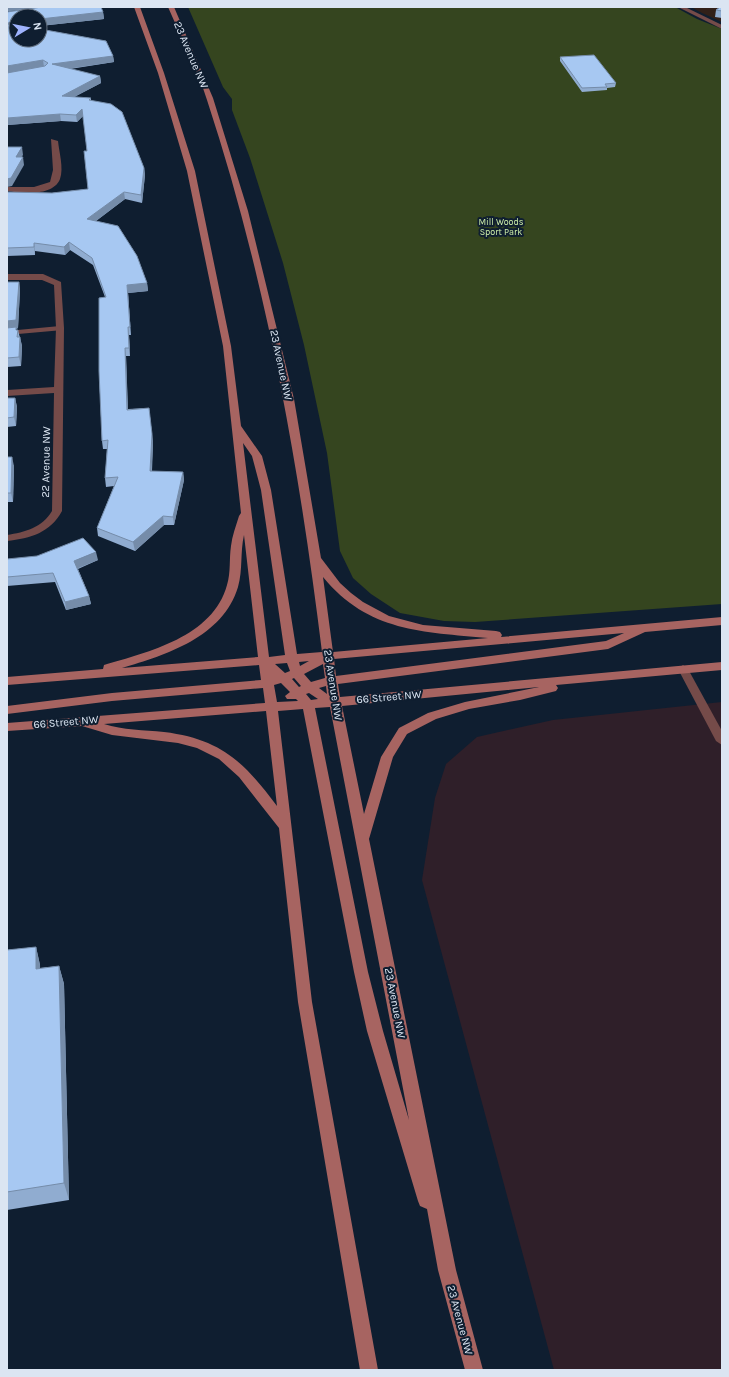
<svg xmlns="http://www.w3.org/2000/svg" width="729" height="1377" font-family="Karla,sans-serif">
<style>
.commercial{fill:#2f1f29}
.education{fill:#312019}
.green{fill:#35451f}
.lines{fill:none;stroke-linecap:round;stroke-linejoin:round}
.lane{fill:#754b49;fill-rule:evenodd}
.street{fill:#754b49;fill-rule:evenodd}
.secondary{fill:#a76461;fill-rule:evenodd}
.wall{fill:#90acd0}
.shaded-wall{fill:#758ca9}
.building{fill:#a7c8f2;stroke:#758ca9}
.labels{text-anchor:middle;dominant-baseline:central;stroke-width:4;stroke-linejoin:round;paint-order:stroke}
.far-park-label{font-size:9px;fill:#d1f1aa;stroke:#0f1e30}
.street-label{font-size:11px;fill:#dbe5f2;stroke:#0f1e30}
</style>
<rect width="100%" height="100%" fill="#0f1e30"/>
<polygon class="commercial" points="722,702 722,1370 554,1370 422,880 435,798 446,764 477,737 553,720"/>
<polygon class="education" points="691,7 722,7 722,22 702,13"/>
<polygon class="green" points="188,7 675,7 697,19 722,29 722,604 475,622 444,621 400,613 371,594 353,578 340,551 327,453 304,345 283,263 250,158 232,110 232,99 223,87"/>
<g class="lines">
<g class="lane">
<polygon points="678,7 685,7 722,25 722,29"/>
<polygon points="60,326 63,326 63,330 7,335 7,331"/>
<polygon points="683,665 688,669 722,731 722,745 716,741 678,669"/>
</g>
<g class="street">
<path d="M 51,139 L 58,141 C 59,152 64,168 60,179 C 53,197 21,193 7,191 L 7,187 L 34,187 L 50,182 L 53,170 Z"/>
<path d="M 7,274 L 43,274 L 61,282 L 64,328 L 62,511 C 50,533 31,538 7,541 L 7,535 C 25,532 42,528 52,511 L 54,393 L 7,396 L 7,390 L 54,387 L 56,328 L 54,285 L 42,280 L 7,280 Z"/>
</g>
<path class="secondary" d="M 134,7 L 140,7 L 164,73 L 195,171 L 231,346 L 241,426 L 262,456 L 271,490 L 297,654 L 322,652 C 299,465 266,279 207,100 C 197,68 181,37 168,7 L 174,7 L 213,98 L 248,211 L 294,399 L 321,558 L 340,583 L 351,593 L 363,602 L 389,616 L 423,625 L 496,631 L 500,632 L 502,635 L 501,637 L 722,617 L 722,625 L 645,632 L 608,649 L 338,684 L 340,697 L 722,662 L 722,670 L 556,685 L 558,688 L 556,691 L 520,700 L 469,709 L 436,719 L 407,734 L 393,757 L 369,839 L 456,1270 L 483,1370 L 465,1370 L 438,1270 L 427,1209 L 420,1206 L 418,1201 L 367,1031 L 354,972 L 303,709 L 278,711 L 312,1002 L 378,1370 L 360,1370 L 298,1002 L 279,828 L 239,777 L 219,759 L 197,748 L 178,743 L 112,735 L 82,726 L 7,731 L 7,723 L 265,703 L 263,688 L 112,701 L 7,714 L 7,706 L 112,693 L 261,680 L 259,665 L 7,685 L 7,677 L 103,669 L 104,665 C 148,652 213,637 227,585 C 231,572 229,559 231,546 C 232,536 236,526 239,516 L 241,513 L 223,346 L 187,171 L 158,73 ZM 243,443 L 252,456 L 261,490 L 285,655 L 269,657 ZM 244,535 L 258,657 L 122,668 C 166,655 223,637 238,587 C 243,570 240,552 244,535 ZM 323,577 C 368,632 423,632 488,638 L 333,652 ZM 624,633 L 606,641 L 336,676 L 334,659 ZM 309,661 L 300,666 L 299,662 ZM 287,663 L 290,671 L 285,673 L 275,664 ZM 323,664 L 325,678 L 311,682 L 304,674 ZM 294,678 L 301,686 L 299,687 L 292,679 ZM 281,683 L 290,692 L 285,696 L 287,699 L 296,699 L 298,701 L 277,702 L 274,685 ZM 326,686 L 327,694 L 319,688 ZM 539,687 L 465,702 L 428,713 L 399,728 L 381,757 L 364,814 L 342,706 ZM 309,693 L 318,699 L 311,700 L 306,694 ZM 330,707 L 409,1120 L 383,1031 L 368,972 L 315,708 ZM 266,711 L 277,806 C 244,762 221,739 164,732 C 144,730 123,730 104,724 Z"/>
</g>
<g class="wall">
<polygon points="7,7 101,7 103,12 104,19 40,26 40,16 16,16 16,40 40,40 40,29 106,41 113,56 114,62 70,69 100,76 101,83 74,97 91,98 91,101 111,104 122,112 144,168 145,175 142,203 125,199 96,221 118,226 137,256 147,283 148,291 128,293 131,335 129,335 130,356 126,356 128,409 149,408 153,443 152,471 183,472 184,480 174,525 164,525 135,551 98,536 97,528 114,486 106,487 105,478 107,449 103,449 102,441 99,371 99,298 105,297 93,265 70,250 65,255 35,251 35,255 7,256 7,189 8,192 52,193 88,189 84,151 87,151 83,116 77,122 61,121 7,125 7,12 22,10 7,11"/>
<polygon points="722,7 722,18 715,17 716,10"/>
<polygon points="560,57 616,83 615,87 607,88 607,90 582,92 560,61"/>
<polygon points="7,282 19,282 20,290 18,328 16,329 16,330 18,330 22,346 21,366 7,367"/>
<polygon points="7,398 15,398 17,407 16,426 7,427"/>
<polygon points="7,457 14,466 13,502 7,502"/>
<polygon points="7,559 98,560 78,569 89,596 91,604 66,610 55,582 7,586"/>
<polygon points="36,947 40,965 40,968 59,966 64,984 69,1200 7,1210 7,950"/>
</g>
<g class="shaded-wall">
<polygon points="7,7 47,7 7,11"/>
<polygon points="103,12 104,19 40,26 40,19"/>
<polygon points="16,22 16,28 7,29 7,23"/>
<polygon points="113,56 114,62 53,71 52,64"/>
<polygon points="43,60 44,67 7,73 7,66"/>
<polygon points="100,76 101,83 63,103 62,96"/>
<polygon points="82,109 83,116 77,122 76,115"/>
<polygon points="60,114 61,121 7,125 7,118"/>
<polygon points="22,147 23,155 17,164 16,157"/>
<polygon points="23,157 24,165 12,186 7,187 7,179"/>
<polygon points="144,168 145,175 142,203 141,195"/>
<polygon points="124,192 125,199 88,227 87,219"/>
<polygon points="69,242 70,250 65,255 64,247"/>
<polygon points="34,243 35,251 35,255 34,247"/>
<polygon points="19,282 20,290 18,328 16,329 17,336 7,330 7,321"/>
<polygon points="147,283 148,291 128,293 131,335 127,285"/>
<polygon points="128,327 129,335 130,356 129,348"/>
<polygon points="20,337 22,346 21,366 19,357"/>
<polygon points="125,348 126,356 128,418 127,410"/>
<polygon points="15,398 17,407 16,426 14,417"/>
<polygon points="152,434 153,443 151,480 150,471"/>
<polygon points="12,457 14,466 13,502 11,493"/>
<polygon points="183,472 184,480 174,525 173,517"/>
<polygon points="163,516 164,525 135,551 133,542"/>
<polygon points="96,552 98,560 76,569 74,561"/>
<polygon points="89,596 91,604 66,610 65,602"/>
<polygon points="36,947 40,965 41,987 36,969"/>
<polygon points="59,966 64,984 69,1200 64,1183"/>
</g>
<g class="building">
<polygon points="42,7 101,7 103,12 40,19 40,16 16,16 16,22 7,23 7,12"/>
<polygon points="720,7 722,7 722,11 716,10"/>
<polygon points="7,24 16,25 16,40 40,40 40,29 106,41 113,56 52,64 100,76 62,96 91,98 89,100 111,104 122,112 144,168 141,195 124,192 87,219 118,226 137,256 147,283 127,285 130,327 128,327 129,348 125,348 127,410 149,408 152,434 150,471 183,472 173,517 163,516 133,542 97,528 118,477 105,478 108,440 102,441 99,371 99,298 106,297 92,258 69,242 64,247 34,243 34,247 7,248 7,192 52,193 88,189 84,151 87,151 82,109 76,115 60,114 7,118 7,73 45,66 48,63 43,60 7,66"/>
<polygon points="594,55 616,83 605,84 607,87 582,88 560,57"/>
<polygon points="7,147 22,147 16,157 23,157 11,178 7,179"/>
<polygon points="7,282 19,282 16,320 7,321"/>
<polygon points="16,327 16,330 18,330 17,337 20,337 19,357 7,358 7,328"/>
<polygon points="7,398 15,398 14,417 7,418"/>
<polygon points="7,457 12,457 11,493 7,493"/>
<polygon points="83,538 96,552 74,561 89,596 65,602 53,573 7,577 7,559 37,556"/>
<polygon points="36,947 36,969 59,966 64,1183 7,1192 7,950"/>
</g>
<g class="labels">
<g class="far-park-label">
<text x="501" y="222">Mill Woods<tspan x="501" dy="10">Sport Park</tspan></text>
</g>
<g class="street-label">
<text transform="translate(191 55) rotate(67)">23 Avenue NW</text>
<text transform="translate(281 365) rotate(78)">23 Avenue NW</text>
<text transform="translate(46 462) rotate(-89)">22 Avenue NW</text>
<text transform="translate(333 685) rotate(81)">23 Avenue NW</text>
<text transform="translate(389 697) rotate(-5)">66 Street NW</text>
<text transform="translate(66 722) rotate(-5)">66 Street NW</text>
<text transform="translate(395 1003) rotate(79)">23 Avenue NW</text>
<text transform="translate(460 1320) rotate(75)">23 Avenue NW</text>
</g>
</g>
<rect width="729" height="1377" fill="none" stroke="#dbe5f2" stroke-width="16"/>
<g transform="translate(28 28) rotate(80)"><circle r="19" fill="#0f1e30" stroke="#616e7e"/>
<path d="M0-3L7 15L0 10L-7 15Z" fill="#9fb3fd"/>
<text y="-6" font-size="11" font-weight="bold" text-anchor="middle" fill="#dbe5f2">N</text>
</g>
</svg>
